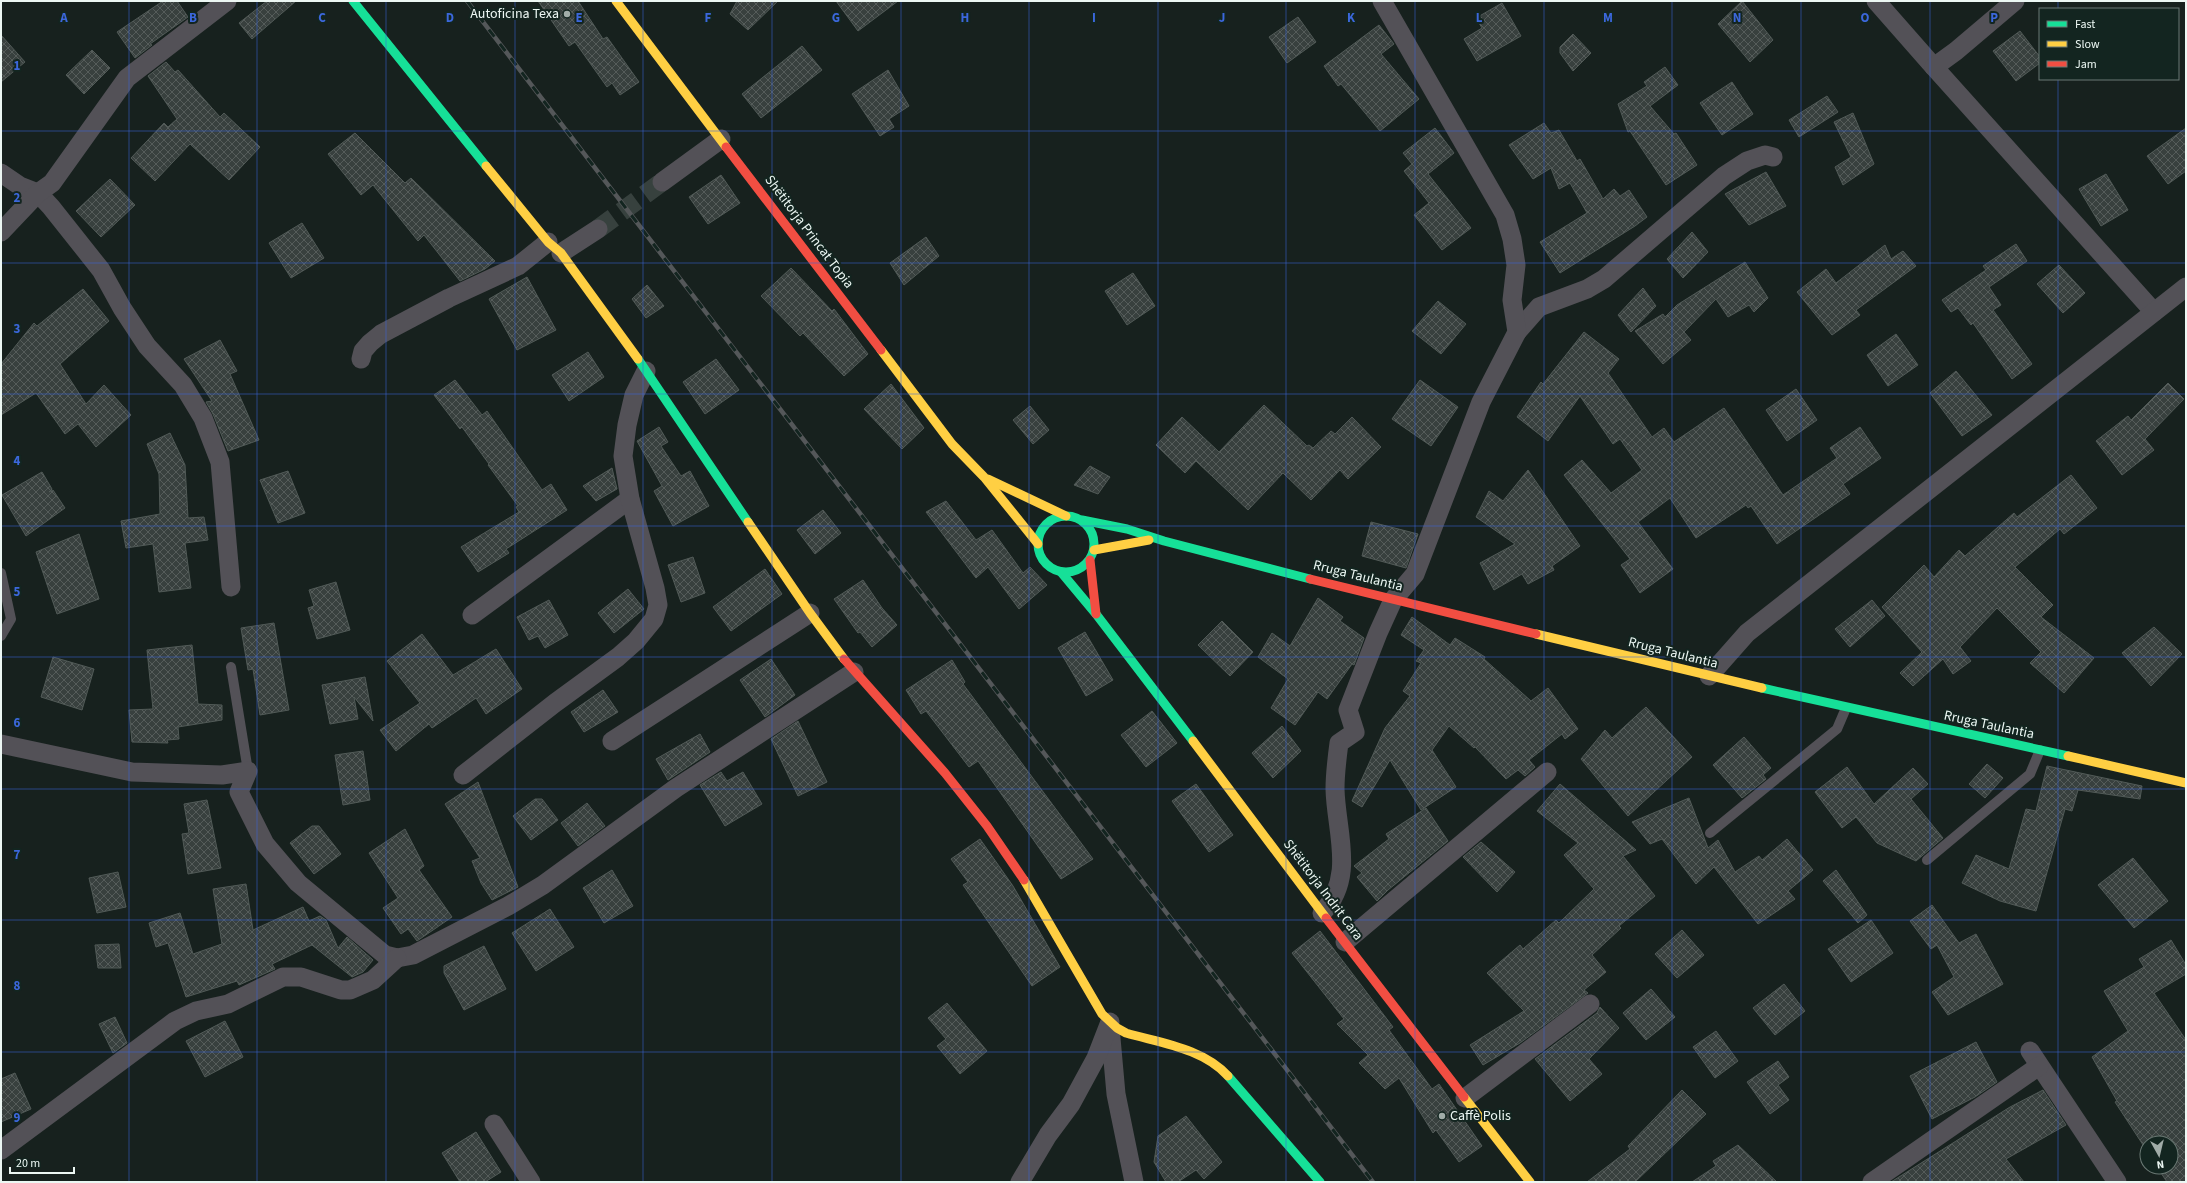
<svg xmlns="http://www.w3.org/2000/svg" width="2187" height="1183" font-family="'Source Sans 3',sans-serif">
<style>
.building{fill:url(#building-cross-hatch);stroke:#515a57}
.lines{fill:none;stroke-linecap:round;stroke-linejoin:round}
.street-tunnel{stroke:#37413e;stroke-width:19;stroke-dasharray:19 10;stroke-linecap:butt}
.lane{stroke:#535157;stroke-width:10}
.street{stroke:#535157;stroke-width:19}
.fast{stroke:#16e098;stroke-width:9}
.slow{stroke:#ffcf43;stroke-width:9}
.jam{stroke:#f24e42;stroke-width:9}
.rail-casing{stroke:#545759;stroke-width:4.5}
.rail{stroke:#132520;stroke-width:3;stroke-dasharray:9;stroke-linecap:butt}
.grid{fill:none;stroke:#3c67dc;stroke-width:1;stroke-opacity:0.55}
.poi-dot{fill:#a1aca8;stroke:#132520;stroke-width:1.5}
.labels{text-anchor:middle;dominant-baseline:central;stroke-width:4;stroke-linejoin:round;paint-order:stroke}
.poi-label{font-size:14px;fill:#ecf7f3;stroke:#132520;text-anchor:end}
.street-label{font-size:14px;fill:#ecf7f3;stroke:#132520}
.grid-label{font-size:13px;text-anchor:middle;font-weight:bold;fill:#3c67dc;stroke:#132520;stroke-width:4;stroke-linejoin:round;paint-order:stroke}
</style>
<defs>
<pattern id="building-cross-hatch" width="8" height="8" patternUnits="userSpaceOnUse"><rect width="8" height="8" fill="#38403e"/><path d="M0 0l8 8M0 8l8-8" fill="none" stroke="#555c5a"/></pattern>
</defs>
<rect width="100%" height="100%" fill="#17211e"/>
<g class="building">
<polygon points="163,1 177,1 188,17 150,44 152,45 135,58 117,32"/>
<polygon points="267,1 296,1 252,39 239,23"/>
<polygon points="538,1 578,1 603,39 607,37 639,82 620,95 612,83 607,87 575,42 569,46"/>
<polygon points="737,1 778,1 748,30 730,14"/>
<polygon points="836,1 898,1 858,31"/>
<polygon points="1742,1 1773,40 1750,62 1718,24"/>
<polygon points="1502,3 1521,36 1477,61 1464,39 1482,28 1476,18"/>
<polygon points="1298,17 1316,42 1287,63 1269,37"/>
<polygon points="1379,25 1394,44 1381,54 1419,99 1380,131 1341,84 1338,86 1324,66"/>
<polygon points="2020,31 2040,57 2040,63 2016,81 1993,51"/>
<polygon points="1573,34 1591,53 1573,71 1560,53 1560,47"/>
<polygon points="1,35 25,62 1,82"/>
<polygon points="802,46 822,70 761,118 742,94"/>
<polygon points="92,50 110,68 84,94 66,75"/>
<polygon points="166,62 175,72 178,70 220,117 224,113 260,147 229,180 190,144 155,181 131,158 164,123 168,127 177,119 148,76"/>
<polygon points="1665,67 1678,85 1650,106 1674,134 1676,133 1697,165 1666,185 1630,131 1628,132 1618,104 1647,86 1644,82"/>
<polygon points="888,70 909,106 889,119 894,127 880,136 852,94"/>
<polygon points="1732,82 1753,114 1722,135 1700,103"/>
<polygon points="1827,96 1838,112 1799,137 1789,120"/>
<polygon points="1853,113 1874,164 1843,185 1835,167 1851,157 1834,122"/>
<polygon points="1544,123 1551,133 1559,130 1577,161 1580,159 1603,199 1614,189 1620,196 1629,190 1647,217 1635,226 1560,273 1540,242 1587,213 1570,183 1559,189 1551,168 1533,179 1509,145"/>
<polygon points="1435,128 1454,153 1428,174 1471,228 1442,250 1414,215 1429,203 1404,171 1412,164 1403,153"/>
<polygon points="2186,128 2186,171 2168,184 2147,156"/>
<polygon points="355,133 405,183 411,178 495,261 485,269 460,281 424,235 418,241 373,185 361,195 328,154"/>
<polygon points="1766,172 1786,206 1749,225 1725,194"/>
<polygon points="2106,174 2128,210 2101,226 2079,189"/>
<polygon points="721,175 740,203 708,224 689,197"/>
<polygon points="110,179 135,205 101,237 76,211"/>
<polygon points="302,223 324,258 291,278 269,243"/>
<polygon points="1692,232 1708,252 1683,278 1667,259"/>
<polygon points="926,237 939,256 904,285 890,263"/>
<polygon points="2016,244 2027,261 1989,287 2001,305 1993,310 2032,364 2012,379 1973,323 1971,325 1958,308 1951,312 1942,300 1986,270 1983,266"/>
<polygon points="1885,245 1891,259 1903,251 1916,266 1856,310 1860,315 1832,335 1797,292 1826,269 1836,283"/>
<polygon points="1745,262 1768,298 1754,312 1749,305 1728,317 1716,299 1684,332 1691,340 1663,364 1635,331 1663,314 1665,317 1677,305"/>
<polygon points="2059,265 2085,293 2063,313 2037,284"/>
<polygon points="791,268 832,311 834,309 868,354 844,376 803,333 800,336 761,296"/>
<polygon points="1133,273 1155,306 1127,325 1105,291"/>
<polygon points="527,277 556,330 517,350 489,299"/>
<polygon points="647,285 664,306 646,318 632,299"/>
<polygon points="1643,288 1656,306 1631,332 1618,315"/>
<polygon points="83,289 109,321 60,364 86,404 104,385 131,415 96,447 78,424 65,434 36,393 1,415 1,364 34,323 37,326"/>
<polygon points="1438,301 1466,324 1441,354 1412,331"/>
<polygon points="1584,332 1619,359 1608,373 1652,437 1664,428 1674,442 1724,408 1783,495 1837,458 1830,448 1860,427 1881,458 1843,484 1850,494 1777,544 1751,506 1748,508 1746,505 1696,538 1670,498 1638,522 1673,569 1640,593 1621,565 1630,559 1564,475 1582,460 1611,493 1642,470 1620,439 1613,444 1580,396 1548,441 1517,417 1541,382 1543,384"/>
<polygon points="1896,334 1918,365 1888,386 1867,355"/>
<polygon points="220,340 237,371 230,374 259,440 228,451 213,414 206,402 212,401 184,359"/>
<polygon points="588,352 604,377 569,401 552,375"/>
<polygon points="716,359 739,390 705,414 683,382"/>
<polygon points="1956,371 1992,415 1962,436 1930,393"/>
<polygon points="455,380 482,415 487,411 542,490 551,484 567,510 506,549 509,553 478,572 461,547 519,512 516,507 518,506 488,465 489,464 462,427 460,429 434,395"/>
<polygon points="1420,380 1458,407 1431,446 1392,419"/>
<polygon points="2168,383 2184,399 2145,439 2154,450 2122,475 2096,441 2128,416 2131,420"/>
<polygon points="891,384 924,428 902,449 864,409"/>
<polygon points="1796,389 1817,420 1787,441 1766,410"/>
<polygon points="1264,405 1307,446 1309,445 1313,448 1331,431 1335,434 1352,417 1381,447 1348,479 1340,470 1311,500 1283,473 1248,510 1196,461 1185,473 1156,445 1182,417 1219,452"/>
<polygon points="1030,406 1049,430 1033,444 1013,420"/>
<polygon points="659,427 668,442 661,446 681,476 690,471 709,506 673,526 654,491 662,486 637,441"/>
<polygon points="170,433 185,465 188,518 204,517 208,540 185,543 191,588 159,592 153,544 126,548 121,521 160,514 159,474 147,444"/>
<polygon points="1090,466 1110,477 1098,494 1074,485"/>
<polygon points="612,468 617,489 596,501 583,486"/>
<polygon points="1528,470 1580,546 1552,566 1554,570 1528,584 1522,574 1494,590 1480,563 1515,544 1476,517 1489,491 1503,501"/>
<polygon points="288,471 305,513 278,523 260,480"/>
<polygon points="42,472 52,489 49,492 53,490 65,508 26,536 2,495"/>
<polygon points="2071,475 2097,508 2064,534 2060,529 2015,567 2053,605 2041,617 2094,658 2064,693 2030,663 2041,652 1997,608 1960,647 1971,661 1953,674 1943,659 1913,686 1900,673 1922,652 1882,607 1924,565 1934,577 1959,550 1965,556 2014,513 2017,517"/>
<polygon points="946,501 976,540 992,530 1023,573 1030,567 1047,585 1019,609 988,567 976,578 926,512"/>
<polygon points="823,510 841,533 815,554 797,530"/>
<polygon points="1371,522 1418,534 1406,568 1362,556"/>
<polygon points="79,534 99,599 57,614 36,552"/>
<polygon points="693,557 705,593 681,602 668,565"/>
<polygon points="765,569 782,594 731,631 713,607"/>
<polygon points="863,580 882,608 897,625 872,647 860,632 858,633 834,599"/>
<polygon points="336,582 350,630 317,639 308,608 314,606 309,590"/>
<polygon points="628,589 644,609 614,633 598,613"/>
<polygon points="1318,598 1343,617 1340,621 1364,638 1354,665 1352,664 1327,699 1318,692 1295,725 1271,708 1288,679 1258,657 1272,633 1290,646"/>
<polygon points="549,600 568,635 545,648 538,636 529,640 517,617"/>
<polygon points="1872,600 1885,616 1850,647 1835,629"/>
<polygon points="1412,617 1450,645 1455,638 1485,657 1484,659 1531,701 1548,688 1578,729 1565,739 1562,734 1529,760 1535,767 1525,776 1518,770 1506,779 1475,747 1474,748 1449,726 1432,750 1456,787 1421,810 1390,760 1362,807 1352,801 1385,728 1410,696 1403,691 1421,663 1416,661 1424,650 1401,635"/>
<polygon points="1222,621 1253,652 1230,676 1198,645"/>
<polygon points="274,623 289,710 260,715 253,669 248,670 241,628"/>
<polygon points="2154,627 2182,654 2151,686 2122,653"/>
<polygon points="1085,632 1113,680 1086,696 1058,648"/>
<polygon points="422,634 453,675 496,649 522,689 486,714 476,698 432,728 429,724 396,751 380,730 420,703 387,661"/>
<polygon points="192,645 198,704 222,705 222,720 178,727 179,739 167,740 168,743 132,742 129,710 153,709 147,650"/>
<polygon points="53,657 94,669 82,710 41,697"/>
<polygon points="771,659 795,695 765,717 740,680"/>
<polygon points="952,660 965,682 963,684 1093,859 1061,879 978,761 969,767 926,711 921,714 906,690"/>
<polygon points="365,677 373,721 354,697 358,719 330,724 322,685"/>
<polygon points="603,690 618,712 584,732 571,712"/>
<polygon points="1646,707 1692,757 1628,816 1581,759 1605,730 1612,738"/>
<polygon points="1152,711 1177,743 1146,767 1121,735"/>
<polygon points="798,721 827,782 798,796 771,739"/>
<polygon points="1282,726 1301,751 1273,778 1252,753"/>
<polygon points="700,734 710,752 668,780 656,759"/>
<polygon points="1744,737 1771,768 1763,775 1766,779 1742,798 1713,765"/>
<polygon points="363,751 370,800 343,805 335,755"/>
<polygon points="1987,764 2003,778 1985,798 1969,784"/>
<polygon points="2047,766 2142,786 2140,799 2078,790 2072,811 2065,809 2036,911 2000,901 1962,883 1976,855 2009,869 2026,809 2036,811"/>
<polygon points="1847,767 1874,804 1913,768 1928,784 1911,799 1943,838 1916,861 1877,843 1856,817 1842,828 1815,792"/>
<polygon points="721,772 727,781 743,772 762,804 725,826 700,785"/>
<polygon points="478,782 518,887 492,900 481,883 472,861 480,858 445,804"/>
<polygon points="1196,784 1233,835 1209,852 1172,801"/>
<polygon points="1560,784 1636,850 1623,856 1655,896 1619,926 1621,928 1592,955 1606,972 1584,990 1588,993 1520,1043 1483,1065 1470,1045 1524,1011 1487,973 1520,945 1523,949 1556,920 1559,923 1594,889 1564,855 1578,843 1537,811"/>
<polygon points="1689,798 1708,848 1718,840 1735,872 1759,856 1762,860 1787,839 1813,870 1788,891 1795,899 1758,924 1714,867 1696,884 1662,839 1650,844 1632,822"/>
<polygon points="535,799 542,799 558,820 531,840 513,816"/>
<polygon points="207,800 221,868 188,874 182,834 189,833 184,804"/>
<polygon points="587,803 605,826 578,846 561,823"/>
<polygon points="1426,808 1448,841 1388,890 1377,901 1357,877 1362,873 1354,866 1389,839 1386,834"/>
<polygon points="312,826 319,826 341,854 314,874 290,843"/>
<polygon points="405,829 424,866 419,870 452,917 417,941 408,929 401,934 383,908 398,898 369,853"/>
<polygon points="980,839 1013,886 1060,967 1032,986 963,885 968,882 951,859"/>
<polygon points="1481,842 1515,872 1497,892 1463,857"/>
<polygon points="2133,858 2168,901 2134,928 2098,885"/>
<polygon points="612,870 633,906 604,923 583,888"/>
<polygon points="1836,870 1867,915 1858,923 1823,881"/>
<polygon points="118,872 126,907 97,913 89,878"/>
<polygon points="246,884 253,930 303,907 309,921 320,916 326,920 338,948 347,937 373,960 363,972 352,977 312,945 272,964 275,969 239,985 237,981 186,997 168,943 156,947 149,923 180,913 193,954 222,944 213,889"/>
<polygon points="1932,905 1959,943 1976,934 2003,984 1948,1015 1932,992 1954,977 1937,945 1931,949 1910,921"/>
<polygon points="550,909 574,947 536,971 512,933"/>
<polygon points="1871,920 1893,953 1851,982 1828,949"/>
<polygon points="1682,930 1704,955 1677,978 1655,954"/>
<polygon points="1320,931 1393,1027 1389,1030 1432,1089 1439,1084 1482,1146 1459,1162 1436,1130 1433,1133 1399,1078 1385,1089 1359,1063 1368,1055 1337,1024 1344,1019 1292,953"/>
<polygon points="2171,940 2186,965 2186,974 2154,993 2186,1040 2186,1182 2167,1182 2157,1167 2171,1167 2171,1143 2147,1143 2147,1151 2115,1102 2117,1101 2092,1057 2128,1031 2104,991 2144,967 2139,959"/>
<polygon points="119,944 121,968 98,968 95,945"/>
<polygon points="484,946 506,989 464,1010 444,973 444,966"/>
<polygon points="1784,984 1805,1011 1775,1035 1753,1008"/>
<polygon points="1651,989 1675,1017 1646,1040 1623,1013"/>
<polygon points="947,1003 987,1051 960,1074 937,1046 946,1039 928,1018"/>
<polygon points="1600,1007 1619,1028 1589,1059 1602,1074 1570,1101 1535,1059 1597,1013"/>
<polygon points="115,1017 127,1043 113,1053 99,1024"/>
<polygon points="225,1021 243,1057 205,1077 186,1041"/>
<polygon points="1716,1031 1738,1061 1715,1078 1693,1047"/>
<polygon points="1976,1042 1997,1082 1975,1097 1932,1119 1910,1076"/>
<polygon points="1778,1061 1789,1077 1778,1085 1789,1100 1770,1114 1747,1082"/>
<polygon points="15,1073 31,1109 1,1122 1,1079"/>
<polygon points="1682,1090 1706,1114 1635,1182 1587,1182 1630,1149 1628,1146"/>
<polygon points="2043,1090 2066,1125 2006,1159 2024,1182 1891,1182 2010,1107"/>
<polygon points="1186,1116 1222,1162 1204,1179 1196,1170 1178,1182 1166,1182 1154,1162 1158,1136"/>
<polygon points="476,1132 501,1172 485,1182 460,1182 442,1153"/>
<polygon points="1738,1145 1777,1182 1692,1182 1716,1166 1713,1161"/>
</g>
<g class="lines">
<polyline class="street-tunnel" points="598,229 662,182"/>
<g class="lane">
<polyline points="1,573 11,619 1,636"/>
<polyline points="231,667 248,771"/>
<polyline points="1710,833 1837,729 1846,708"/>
<polyline points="1927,860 2030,774 2040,750"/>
</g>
<g class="street">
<polyline points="1876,1 1934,67"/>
<polyline points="2015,1 1956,51 1934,67 2154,312"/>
<polyline points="1,173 20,186 38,193 51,207 101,270 122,308 147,346 183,385 203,418 220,462 231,587"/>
<polyline points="662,182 721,139"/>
<polyline points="1,232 38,193 52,183 127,78 227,1"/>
<polyline points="561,253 598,229"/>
<polyline points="1517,332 1539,307 1587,289 1604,279 1724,176 1747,161 1765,155 1773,157"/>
<polyline points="361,359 363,351 370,343 381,334 449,298 518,266 548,242"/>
<polyline points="472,615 630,499"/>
<polyline points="1709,676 1747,633 2186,287"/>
<polyline points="612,741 810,613"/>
<polyline points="1,744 132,772 222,775 248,771 239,792 265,844 298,883 385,955 397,958 413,955 508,906 543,885 676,788 854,672"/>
<polyline points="463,775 555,703 618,657 636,641 654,619 658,605 655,588 630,499 623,456 627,425 634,395 646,371"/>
<path d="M 1322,913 C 1356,877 1336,832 1335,789 C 1335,774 1337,758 1339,743 L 1355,732 L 1348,710 L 1378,633 L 1393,600 L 1415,574 L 1481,402 L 1517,332 L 1512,300 L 1516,265 L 1512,239 L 1505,215 L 1382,1"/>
<polyline points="1345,942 1547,772"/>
<polyline points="1110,1027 1116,1094 1134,1182"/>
<polyline points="2030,1051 2117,1182"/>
<polyline points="1465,1098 1590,1004"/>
<polyline points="494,1124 531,1182"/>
<polyline points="1,1150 175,1021 196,1011 228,1004 283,977 301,977 341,990 350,990 373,980 397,958"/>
<polyline points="1020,1182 1048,1135 1071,1104 1096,1058 1110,1022"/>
<polyline points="1872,1182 2039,1066"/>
</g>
<g class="fast">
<polyline points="353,1 486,166"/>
<polyline points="638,359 748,522"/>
<circle cx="1066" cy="544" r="28"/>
<polyline points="1082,520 1127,529 1164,541 1310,579"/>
<polyline points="1061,572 1096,614 1193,741"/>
<polyline points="1762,688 2068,756"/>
<polyline points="1228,1076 1320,1182"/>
</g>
<g class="slow">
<polyline points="616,1 726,147"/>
<polyline points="486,166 548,242 561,253 638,359"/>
<polyline points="881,350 952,444 984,477 1038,544"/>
<polyline points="988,479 1066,516"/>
<polyline points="748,522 810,613 844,659"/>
<polyline points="1094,550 1149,540"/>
<polyline points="1536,634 1762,688"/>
<polyline points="1193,741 1326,918"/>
<polyline points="2068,756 2186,783"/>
<path d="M 1024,880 L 1102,1014 L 1117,1028 L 1126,1033 C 1160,1043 1203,1048 1228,1076"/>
<polyline points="1464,1097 1530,1182"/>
</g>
<g class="jam">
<polyline points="726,147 881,350"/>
<polyline points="1090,560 1096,614"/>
<polyline points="1310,579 1536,634"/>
<polyline points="844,659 945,773 987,826 1024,880"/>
<polyline points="1326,918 1464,1097"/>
</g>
<g class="rail-casing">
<polyline id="rail" points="467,1 1373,1182"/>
</g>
<use href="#rail" class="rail"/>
</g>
<path class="grid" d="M 129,1 L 129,1182M 257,1 L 257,1182M 386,1 L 386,1182M 515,1 L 515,1182M 643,1 L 643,1182M 772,1 L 772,1182M 901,1 L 901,1182M 1029,1 L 1029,1182M 1158,1 L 1158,1182M 1286,1 L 1286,1182M 1415,1 L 1415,1182M 1544,1 L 1544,1182M 1672,1 L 1672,1182M 1801,1 L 1801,1182M 1930,1 L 1930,1182M 2058,1 L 2058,9M 2058,79 L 2058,1182M 1,131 L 2186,131M 1,263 L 2186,263M 1,394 L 2186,394M 1,526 L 2186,526M 1,657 L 2186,657M 1,789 L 2186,789M 1,920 L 2186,920M 1,1052 L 2186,1052"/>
<g class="poi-dot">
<circle cx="567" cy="14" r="4"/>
<circle cx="1442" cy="1116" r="4"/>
</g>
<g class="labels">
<g class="poi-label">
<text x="559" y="14">Autoficina Texa</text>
<text x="1450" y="1116" text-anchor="start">Caffè Polis</text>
</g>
<g class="street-label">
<text transform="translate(809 232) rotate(53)">Shëtitorja Princat Topia</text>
<text transform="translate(1358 576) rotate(14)">Rruga Taulantia</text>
<text transform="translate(1673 653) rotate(14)">Rruga Taulantia</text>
<text transform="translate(1989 725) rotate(12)">Rruga Taulantia</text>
<text transform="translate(1323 890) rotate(53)">Shëtitorja Indrit Cara</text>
</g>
</g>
<g class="grid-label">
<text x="64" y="22">A</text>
<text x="193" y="22">B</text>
<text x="322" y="22">C</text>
<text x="450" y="22">D</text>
<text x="579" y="22">E</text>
<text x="708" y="22">F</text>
<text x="836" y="22">G</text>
<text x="965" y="22">H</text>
<text x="1094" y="22">I</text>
<text x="1222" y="22">J</text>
<text x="1351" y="22">K</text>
<text x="1479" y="22">L</text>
<text x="1608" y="22">M</text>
<text x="1737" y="22">N</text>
<text x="1865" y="22">O</text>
<text x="1994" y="22">P</text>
<text x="17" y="70">1</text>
<text x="17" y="202">2</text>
<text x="17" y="333">3</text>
<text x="17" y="465">4</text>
<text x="17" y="596">5</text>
<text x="17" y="727">6</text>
<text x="17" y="859">7</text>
<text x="17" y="990">8</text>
<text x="17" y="1122">9</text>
</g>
<rect width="2187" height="1183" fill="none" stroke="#ecf7f3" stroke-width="4"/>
<rect x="2039" y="8" width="140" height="72" fill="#132520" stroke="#6a7974"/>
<rect x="2047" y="21" width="20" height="6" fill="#16e098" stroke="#6a7974"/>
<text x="2075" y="28" font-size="12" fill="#ecf7f3">Fast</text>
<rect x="2047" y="41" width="20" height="6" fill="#ffcf43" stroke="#6a7974"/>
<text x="2075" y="48" font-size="12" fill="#ecf7f3">Slow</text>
<rect x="2047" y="61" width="20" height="6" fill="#f24e42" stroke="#6a7974"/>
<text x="2075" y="68" font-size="12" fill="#ecf7f3">Jam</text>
<g transform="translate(2159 1155) rotate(172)"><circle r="19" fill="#132520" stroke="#6a7974"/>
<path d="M0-3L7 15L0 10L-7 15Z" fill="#a1aca8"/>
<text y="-6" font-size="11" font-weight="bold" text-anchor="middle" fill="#ecf7f3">N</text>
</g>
<path d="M10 1167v6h64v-6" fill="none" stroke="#ecf7f3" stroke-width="2"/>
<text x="16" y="1167" font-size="12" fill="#ecf7f3" stroke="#132520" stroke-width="3" paint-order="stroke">20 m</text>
</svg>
